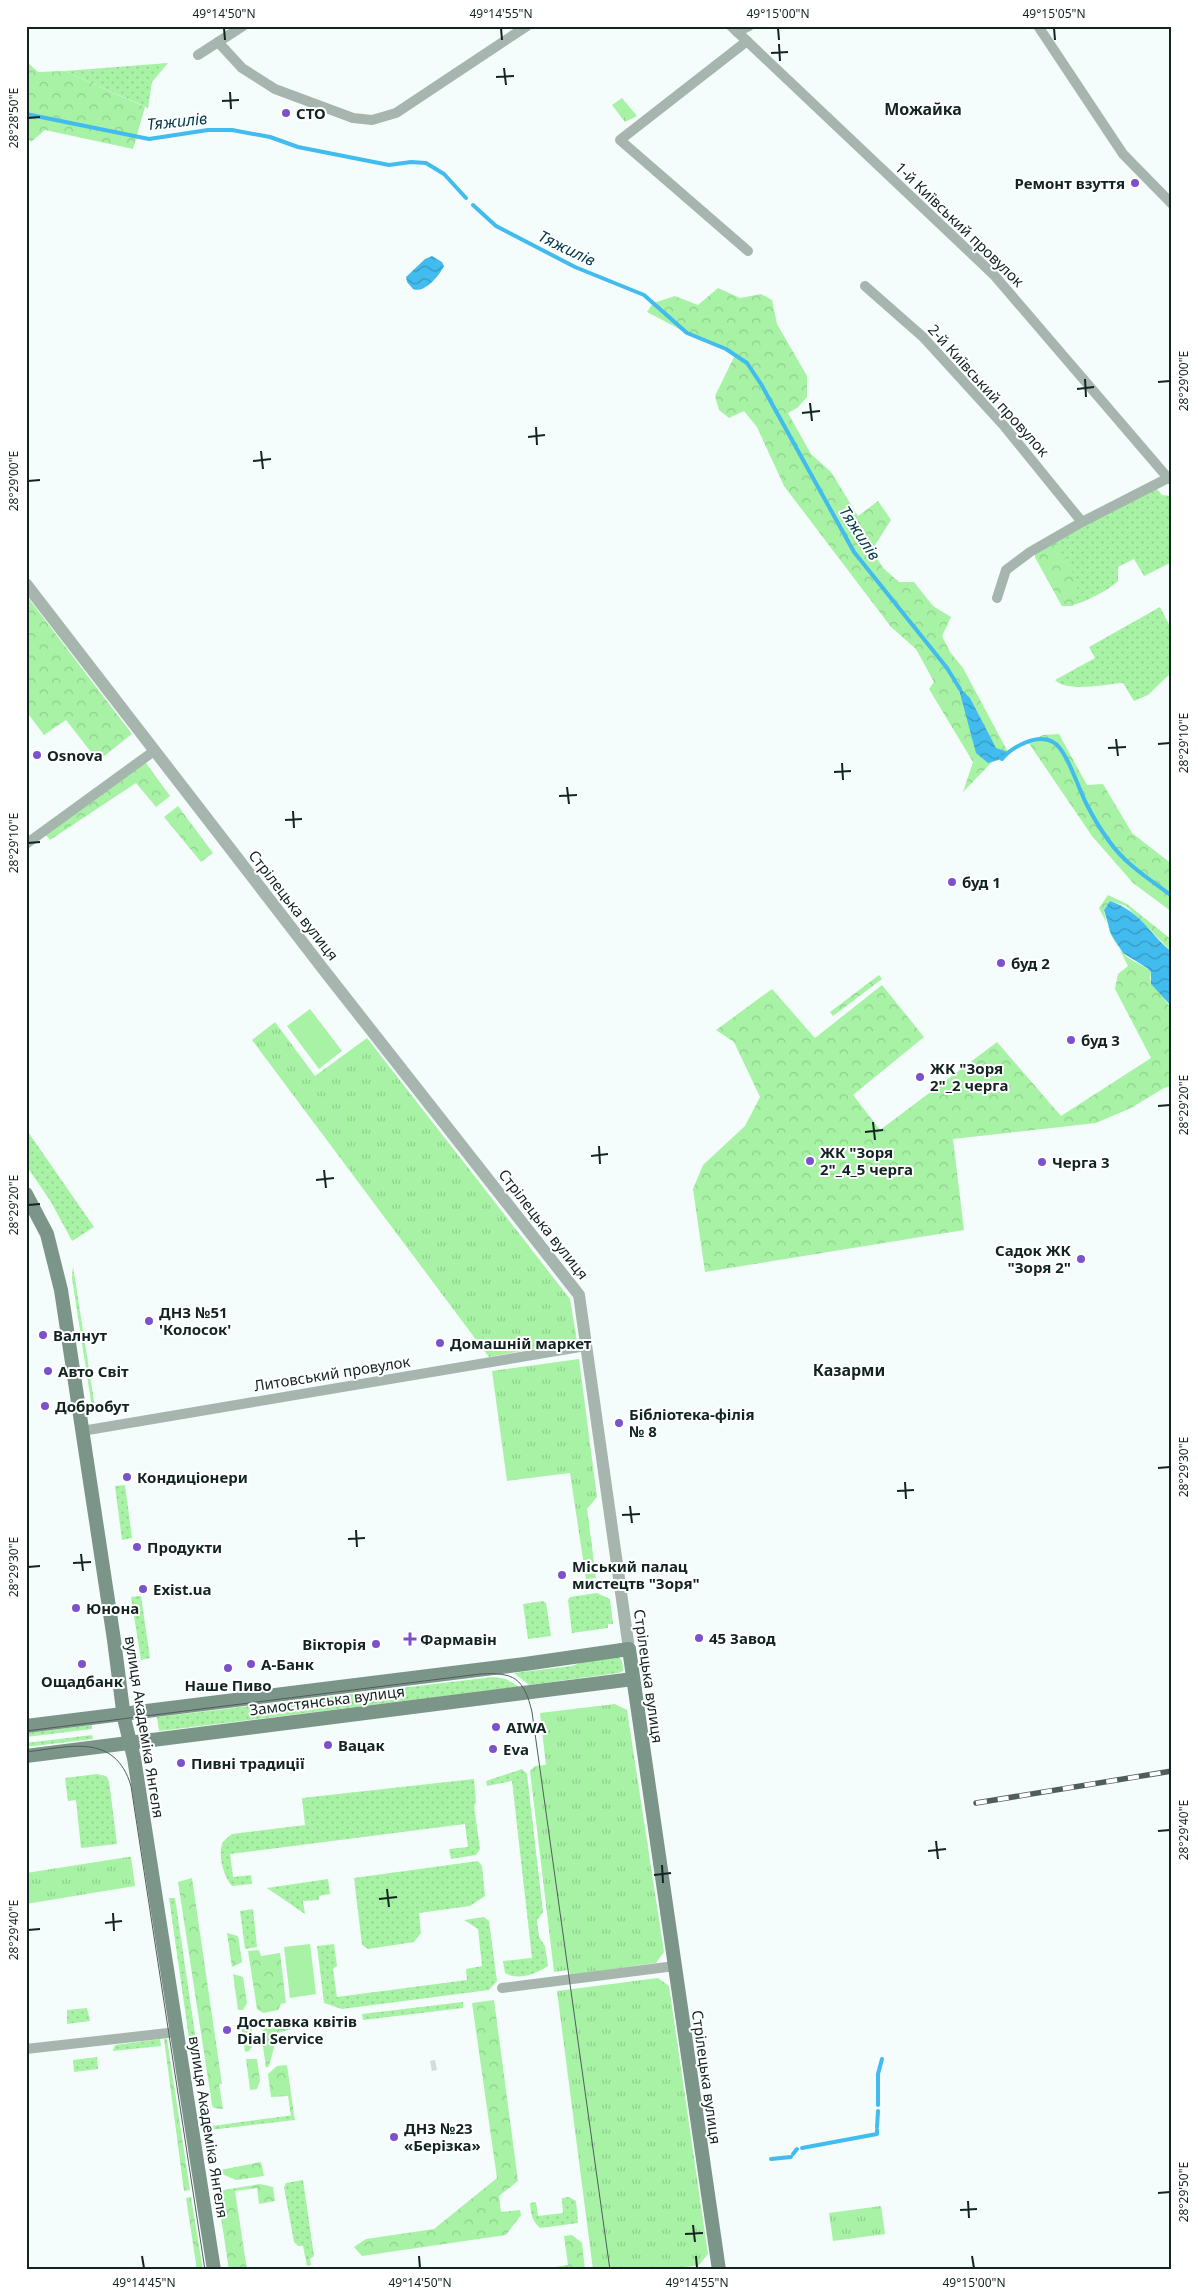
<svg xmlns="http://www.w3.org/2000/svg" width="1198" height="2296" font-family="'Noto Sans',sans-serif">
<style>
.grass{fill:url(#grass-dots)}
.forest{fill:url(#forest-crowns)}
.park{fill:url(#park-tufts)}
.pitch{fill:#a7f2a5}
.water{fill:url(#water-waves)}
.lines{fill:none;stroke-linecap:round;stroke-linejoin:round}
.stream{stroke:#42bbef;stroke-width:4}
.minor-tunnel{stroke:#d3dcdb;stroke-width:10;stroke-dasharray:10 5;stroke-linecap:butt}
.minor{stroke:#a6b6ae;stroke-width:10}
.tertiary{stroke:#a6b6ae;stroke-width:12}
.secondary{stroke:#7c9589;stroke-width:14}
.tram{stroke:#4f5e5d;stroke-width:1}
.rail-casing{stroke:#4f5e5d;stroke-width:5.5}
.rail{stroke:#fff;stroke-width:4;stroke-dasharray:11;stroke-linecap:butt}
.ticks{fill:none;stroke:#122422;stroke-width:2}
.poi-dot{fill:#7b52cb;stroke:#fff;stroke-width:2}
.labels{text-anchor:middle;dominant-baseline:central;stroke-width:4;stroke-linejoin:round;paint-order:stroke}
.poi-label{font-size:15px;font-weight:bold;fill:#122422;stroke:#fff;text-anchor:start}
.street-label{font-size:15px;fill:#122422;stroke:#fff}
.neighbourhood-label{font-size:16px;font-weight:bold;fill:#122422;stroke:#fff}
.water-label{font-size:16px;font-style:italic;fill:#01384d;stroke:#fff}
.neatline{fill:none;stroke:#122422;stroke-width:2}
.ticks-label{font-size:12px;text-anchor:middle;fill:#122422}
</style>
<defs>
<pattern id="grass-dots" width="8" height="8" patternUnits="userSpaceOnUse" patternTransform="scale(1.25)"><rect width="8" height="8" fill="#a7f2a5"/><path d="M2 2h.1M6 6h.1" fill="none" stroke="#8fcf8e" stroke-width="1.8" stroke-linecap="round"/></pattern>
<pattern id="forest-crowns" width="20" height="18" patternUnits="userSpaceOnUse" patternTransform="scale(1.25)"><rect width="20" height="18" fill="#a7f2a5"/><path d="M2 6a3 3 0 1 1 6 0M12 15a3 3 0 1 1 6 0" fill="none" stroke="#8fcf8e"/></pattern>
<pattern id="park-tufts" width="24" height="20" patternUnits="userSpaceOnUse" patternTransform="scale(1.25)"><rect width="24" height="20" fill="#a7f2a5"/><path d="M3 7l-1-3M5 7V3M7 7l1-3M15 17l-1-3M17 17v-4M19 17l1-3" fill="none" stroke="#8fcf8e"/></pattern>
<pattern id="water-waves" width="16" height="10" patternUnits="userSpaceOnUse" patternTransform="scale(1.25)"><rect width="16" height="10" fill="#42bbef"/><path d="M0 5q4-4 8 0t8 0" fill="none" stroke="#3698c1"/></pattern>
</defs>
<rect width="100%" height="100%" fill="#f5fdfc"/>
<g class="grass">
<polygon points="168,63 152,82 148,108 65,71"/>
<path d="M 1157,489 L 1162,495 L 1172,496 L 1172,562 L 1144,576 L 1134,559 L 1118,567 L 1118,581 C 1108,591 1076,608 1062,606 L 1035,557 L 1035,554 L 1083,525 Z"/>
<path d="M 1160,607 L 1172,630 L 1172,672 L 1148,695 L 1134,701 L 1123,683 C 1107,684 1067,693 1055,680 L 1095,658 L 1089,647 Z"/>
<polygon points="26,1129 94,1227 72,1241 51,1202 26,1165"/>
<polygon points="73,1266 96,1414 92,1408 72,1278"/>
<polygon points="125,1485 132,1538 122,1540 115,1486"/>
<polygon points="597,1593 610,1599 613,1624 608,1624 608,1628 572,1633 568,1600 570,1597"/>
<polygon points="141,1596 150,1658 141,1660 131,1597"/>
<polygon points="543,1601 546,1603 551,1636 528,1639 523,1604"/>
<path d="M 616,1654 C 622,1659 623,1663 623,1671 L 618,1673 L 529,1685 L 514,1673 L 572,1666 L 597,1656 Z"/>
<polygon points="493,1677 506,1679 519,1687 159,1731 157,1717"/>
<polygon points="92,1725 92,1729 26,1737 26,1733"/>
<polygon points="92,1735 93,1739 26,1747 26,1743"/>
<path d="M 522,1769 L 527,1774 L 543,1912 L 537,1920 L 539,1937 L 545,1946 L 548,1966 C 536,1974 518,1981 505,1973 L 503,1961 L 532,1958 L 512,1781 L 487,1786 L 486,1781 Z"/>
<polygon points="97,1774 106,1776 109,1781 117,1844 81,1848 76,1800 68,1801 65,1778"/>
<path d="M 474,1779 L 476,1802 L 474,1806 L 480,1849 L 476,1855 L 451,1859 L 449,1849 L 468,1847 L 465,1824 L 230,1854 L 233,1877 L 251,1875 L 252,1884 L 232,1886 C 224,1877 217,1855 223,1842 C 225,1839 229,1837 232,1834 L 305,1825 L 302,1798 Z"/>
<polygon points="478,1861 482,1866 485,1896 470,1906 419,1913 421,1933 414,1942 368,1949 362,1945 354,1878"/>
<polygon points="328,1879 330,1894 319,1896 319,1900 303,1901 305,1914 267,1888"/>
<polygon points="169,1898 175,1898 198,2054 191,2052"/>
<polygon points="253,1909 257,1947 245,1949 240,1911"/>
<polygon points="484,1917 489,1921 497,1981 489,1990 342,2009 324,2003 317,1946 334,1944 337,1966 333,1969 337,1997 467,1980 466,1969 482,1966 478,1929 464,1920"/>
<polygon points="463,2002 463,2008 363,2020 362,2014"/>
<polygon points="87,2008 90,2021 67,2024 67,2010"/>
<polygon points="160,2039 161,2046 113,2051 115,2045"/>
<polygon points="97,2057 98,2069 74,2072 73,2060"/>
<polygon points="294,2115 295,2120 210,2130 212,2126"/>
<polygon points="303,2180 314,2256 310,2259 311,2265 307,2266 303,2246 298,2246 294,2242 284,2187 286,2183"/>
<path d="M 569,2197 L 576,2201 L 578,2223 L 540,2228 C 532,2221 531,2214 530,2203 L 536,2202 L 538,2216 L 563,2213 L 562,2198 Z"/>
</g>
<g class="forest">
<polygon points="26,61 38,72 65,71 145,107 133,149 45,130 31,142 26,136"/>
<polygon points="718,288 740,298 761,294 772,300 777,324 807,376 807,397 797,408 788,413 811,454 831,472 858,516 878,501 891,520 872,550 883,568 899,582 914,582 933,606 951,617 942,636 950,652 963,668 1008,752 1002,759 994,760 963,792 973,762 929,689 934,682 916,649 891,627 784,486 757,427 744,411 729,418 719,410 715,396 735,355 726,349 687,333 647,312 653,303 675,296 698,305"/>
<polygon points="1055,541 1079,584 1074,595 1073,606 1062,606 1035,557 1035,554"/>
<polygon points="26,595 132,734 98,761 66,720 44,735 26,711"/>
<polygon points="1059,734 1087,785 1103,784 1132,833 1172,864 1172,912 1133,883 1092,836 1028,742 1043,735"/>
<polygon points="143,759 170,796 156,807 136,783 50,840 43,832"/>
<polygon points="178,806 213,853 201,862 164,817"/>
<path d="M 1108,895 L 1127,904 L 1172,940 L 1172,952 L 1126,906 L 1110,901 L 1104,910 C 1106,927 1116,950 1130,959 C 1138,964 1145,966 1151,972 L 1150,979 L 1168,1004 L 1172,1007 L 1172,1086 L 1164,1088 L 1131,1108 L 1096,1123 L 953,1139 L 964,1230 L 705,1272 L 693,1189 L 703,1165 L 745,1126 L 760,1097 L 734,1042 L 716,1030 L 772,989 L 815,1038 L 882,985 L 924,1037 L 853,1095 L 880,1130 L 997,1042 L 1061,1116 L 1151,1058 L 1115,989 L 1118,974 L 1128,966 L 1099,908 Z"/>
<polygon points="879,975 882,979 833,1016 830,1012"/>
<polygon points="192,1878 222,2084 219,2084 223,2109 214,2108 212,2105 178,1882"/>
<polygon points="227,1933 238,1936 242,1962 232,1967"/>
<polygon points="259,1950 261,1956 280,1953 286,2003 281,2004 278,2010 263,2013 257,2009 248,1951"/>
<polygon points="233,1974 243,1977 247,2003 243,2010 238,2010"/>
<polygon points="494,2000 518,2181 499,2196 501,2212 520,2210 521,2215 506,2235 362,2256 354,2247 366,2239 434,2229 497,2178 472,2003"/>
<polygon points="240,2018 250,2020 254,2043 249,2051 245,2052"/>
<polygon points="297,2020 298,2027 278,2033 269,2066 266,2068 261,2032 270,2024"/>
<polygon points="164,2039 167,2039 190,2190 184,2191"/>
<polygon points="246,2059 257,2059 260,2081 257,2089 250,2090"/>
<polygon points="287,2065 294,2115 291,2116 288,2096 271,2097 268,2074 277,2066"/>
<polygon points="261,2162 264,2176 236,2180 215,2171"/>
<polygon points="260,2184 273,2187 275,2201 259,2204 257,2188 235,2191 247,2270 229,2270 217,2191"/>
<polygon points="191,2197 203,2270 197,2270 186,2198"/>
<polygon points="572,2235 582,2243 585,2270 535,2270 568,2265 564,2236"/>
</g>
<g class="park">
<polygon points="622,98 637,116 625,122 612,105"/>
<polygon points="275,1022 315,1076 367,1038 570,1299 577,1341 489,1357 252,1040"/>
<polygon points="579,1359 597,1497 587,1509 596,1578 586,1579 570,1473 507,1481 492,1371"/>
<polygon points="615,1704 627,1710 664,1952 656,1963 570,1975 569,1970 554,1972 530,1771 535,1766 546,1765 540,1713"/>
<polygon points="128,1857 131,1857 135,1886 26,1904 26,1873"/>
<polygon points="658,1978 669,1986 708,2254 699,2265 667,2270 593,2270 557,1991"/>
<polygon points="881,2206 885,2234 833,2241 829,2213"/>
</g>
<g class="pitch">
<polygon points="310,1009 342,1051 319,1069 287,1026"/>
<polygon points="310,1944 316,1994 290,1998 284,1947"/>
</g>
<g class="water">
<path d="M 432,256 L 442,262 L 444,266 C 439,276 424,294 413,289 L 407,282 L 406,277 L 425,259 Z"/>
<polygon points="958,686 970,698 996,748 1008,752 1002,759 988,763 976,753"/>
<path d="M 1110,901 C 1142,912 1148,933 1172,952 L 1172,1007 L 1151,984 L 1151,972 L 1147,968 L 1123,953 L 1111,934 L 1104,910 Z"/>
</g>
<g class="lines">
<g class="stream">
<polyline points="26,114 149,139 208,130 232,130 270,137 298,147 389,165 411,162 426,163 444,174 466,198"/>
<polyline points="473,205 496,226 575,267 644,295 687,333 726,349 747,363 761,384 854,552 947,668 960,689"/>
<path d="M 1001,757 L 1002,759 C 1012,747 1037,733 1053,742 C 1067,749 1079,791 1087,805 C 1093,817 1101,830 1109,841 C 1125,864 1149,879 1172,896"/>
<polyline points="878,2105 878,2074 882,2059"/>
<polyline points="877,2127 878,2111"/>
<polyline points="802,2148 877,2134 877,2130"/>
<polyline points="793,2154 797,2149"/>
<polyline points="771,2159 791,2157"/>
</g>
<polyline class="minor-tunnel" points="431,2066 436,2065"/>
<g class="minor">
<polyline points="731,26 994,275 1168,478 1172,480"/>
<polyline points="1038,26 1123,154 1172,204"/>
<polyline points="737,32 749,26"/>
<polyline points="747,41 620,140 748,251"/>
<polyline points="218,42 242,68 275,89 353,118 372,120 396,113 527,26"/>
<polyline points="198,55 243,26"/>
<polyline points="865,286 923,337 1005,427 1082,522"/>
<polyline points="997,598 1006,570 1030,552 1082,522 1172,476"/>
<polyline points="26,844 154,751"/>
<polyline points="82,1431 586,1346"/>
<polyline points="502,1988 675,1966"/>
<polyline points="26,2049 177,2032"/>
</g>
<polyline class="tertiary" points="26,584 327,974 579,1295 629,1649"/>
<g class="secondary">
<polyline points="26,1194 47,1234 61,1290 114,1640 124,1718 134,1758 214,2270"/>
<polyline points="26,1726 525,1664 629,1649 719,2270"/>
<polyline points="26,1756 633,1679"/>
</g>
<g class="tram">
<path d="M 26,1731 L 480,1674 C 514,1672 524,1678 532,1712 L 610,2270"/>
<path d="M 26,1752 C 69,1747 115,1732 131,1786 L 205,2270"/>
</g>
<g class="rail-casing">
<polyline id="rail" points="976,1803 1172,1771"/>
</g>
<use href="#rail" class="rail"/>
</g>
<path class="ticks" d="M 224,28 L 225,40M 501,28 L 502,40M 778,28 L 779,40M 1054,28 L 1055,40M 779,44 L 780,61M 771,53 L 788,52M 504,68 L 506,85M 496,77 L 514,76M 230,92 L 231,109M 222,101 L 239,100M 28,118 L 40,117M 1085,379 L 1086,397M 1158,382 L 1170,381M 1077,389 L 1094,387M 810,403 L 812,421M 802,413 L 820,411M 536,427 L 537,445M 528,437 L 545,435M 261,451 L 263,469M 253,461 L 271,459M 28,481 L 40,480M 1116,739 L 1118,756M 1158,744 L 1170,743M 1108,748 L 1126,747M 842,763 L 843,780M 834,772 L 851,771M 567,787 L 569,804M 559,796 L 577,795M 293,811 L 294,828M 285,820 L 302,819M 28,843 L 40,842M 1158,1106 L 1170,1105M 873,1122 L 875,1140M 865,1132 L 883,1130M 599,1146 L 600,1164M 591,1156 L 608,1154M 324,1170 L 326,1188M 316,1180 L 334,1178M 28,1205 L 40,1204M 1158,1468 L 1170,1467M 905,1482 L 906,1499M 897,1491 L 914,1490M 630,1506 L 632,1523M 622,1515 L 640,1514M 356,1530 L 357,1547M 348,1539 L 365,1538M 81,1554 L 83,1571M 73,1563 L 91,1562M 28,1567 L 40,1566M 1158,1831 L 1170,1830M 936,1841 L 938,1859M 928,1851 L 946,1849M 662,1865 L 663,1883M 654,1875 L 671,1873M 387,1889 L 389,1907M 379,1899 L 397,1897M 113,1913 L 114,1931M 105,1923 L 122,1921M 28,1930 L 40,1929M 1158,2193 L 1170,2192M 968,2201 L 969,2218M 960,2210 L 977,2209M 693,2225 L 695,2242M 685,2234 L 703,2233M 142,2256 L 144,2268M 419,2256 L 420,2268M 696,2256 L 697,2268M 972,2256 L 974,2268"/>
<g class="poi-dot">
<circle cx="286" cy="113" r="5"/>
<circle cx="1135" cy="183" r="5"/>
<circle cx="37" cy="755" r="5"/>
<circle cx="952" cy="882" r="5"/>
<circle cx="1001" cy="963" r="5"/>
<circle cx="1071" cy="1040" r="5"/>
<circle cx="920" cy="1077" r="5"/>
<circle cx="810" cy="1161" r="5"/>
<circle cx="1042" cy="1162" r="5"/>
<circle cx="1081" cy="1259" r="5"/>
<circle cx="149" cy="1321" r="5"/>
<circle cx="43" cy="1335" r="5"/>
<circle cx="440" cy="1343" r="5"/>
<circle cx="48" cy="1371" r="5"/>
<circle cx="45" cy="1406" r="5"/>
<circle cx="619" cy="1423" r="5"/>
<circle cx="127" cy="1477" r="5"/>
<circle cx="137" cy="1547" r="5"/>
<circle cx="562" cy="1575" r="5"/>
<circle cx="143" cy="1589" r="5"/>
<circle cx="76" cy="1608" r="5"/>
<circle cx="699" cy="1638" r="5"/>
<path d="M407.5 1631.5h5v5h5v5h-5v5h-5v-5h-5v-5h5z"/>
<circle cx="376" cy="1644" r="5"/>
<circle cx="82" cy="1664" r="5"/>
<circle cx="251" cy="1664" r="5"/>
<circle cx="228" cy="1668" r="5"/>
<circle cx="496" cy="1727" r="5"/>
<circle cx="328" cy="1745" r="5"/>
<circle cx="493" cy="1749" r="5"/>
<circle cx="181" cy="1763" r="5"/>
<circle cx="227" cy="2030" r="5"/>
<circle cx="394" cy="2137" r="5"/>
</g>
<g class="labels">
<g class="poi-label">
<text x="296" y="113">СТО</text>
<text x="1125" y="183" text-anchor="end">Ремонт взуття</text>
<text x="47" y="755">Osnova</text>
<text x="962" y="882">буд 1</text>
<text x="1011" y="963">буд 2</text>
<text x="1081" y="1040">буд 3</text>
<text x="930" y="1068">ЖК "Зоря<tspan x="930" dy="17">2"_2 черга</tspan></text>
<text x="820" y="1152">ЖК "Зоря<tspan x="820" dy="17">2"_4_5 черга</tspan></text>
<text x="1052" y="1162">Черга 3</text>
<text x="1071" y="1250" text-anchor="end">Садок ЖК<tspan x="1071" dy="17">"Зоря 2"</tspan></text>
<text x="159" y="1312">ДНЗ №51<tspan x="159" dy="17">'Колосок'</tspan></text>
<text x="53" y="1335">Валнут</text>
<text x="450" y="1343">Домашній маркет</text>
<text x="58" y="1371">Авто Світ</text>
<text x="55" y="1406">Добробут</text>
<text x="629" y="1414">Бібліотека-філія<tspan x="629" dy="17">№ 8</tspan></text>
<text x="137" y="1477">Кондиціонери</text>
<text x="147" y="1547">Продукти</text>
<text x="572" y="1566">Міський палац<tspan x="572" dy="17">мистецтв "Зоря"</tspan></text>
<text x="153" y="1589">Exist.ua</text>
<text x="86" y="1608">Юнона</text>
<text x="709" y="1638">45 Завод</text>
<text x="420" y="1639">Фармавін</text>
<text x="366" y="1644" text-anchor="end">Вікторія</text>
<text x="261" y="1664">А-Банк</text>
<text x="82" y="1681" text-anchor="middle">Ощадбанк</text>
<text x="228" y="1685" text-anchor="middle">Наше Пиво</text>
<text x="506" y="1727">AIWA</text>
<text x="338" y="1745">Вацак</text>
<text x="503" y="1749">Eva</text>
<text x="191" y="1763">Пивні традиції</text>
<text x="237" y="2021">Доставка квітів<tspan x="237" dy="17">Dial Service</tspan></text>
<text x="404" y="2128">ДНЗ №23<tspan x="404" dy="17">«Берізка»</tspan></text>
</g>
<g class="street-label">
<text transform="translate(960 224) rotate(44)">1-й Київський провулок</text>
<text transform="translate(989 390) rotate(48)">2-й Київський провулок</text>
<text transform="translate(294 905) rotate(52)">Стрілецька вулиця</text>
<text transform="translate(544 1224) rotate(52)">Стрілецька вулиця</text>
<text transform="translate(332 1373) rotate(-9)">Литовський провулок</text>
<text transform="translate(649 1676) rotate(82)">Стрілецька вулиця</text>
<text transform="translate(327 1700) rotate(-7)">Замостянська вулиця</text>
<text transform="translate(145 1727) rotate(81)">вулиця Академіка Янгеля</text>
<text transform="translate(707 2077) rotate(82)">Стрілецька вулиця</text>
<text transform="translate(209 2127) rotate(81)">вулиця Академіка Янгеля</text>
</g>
<g class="neighbourhood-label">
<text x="923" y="109">Можайка</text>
<text x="849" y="1370">Казарми</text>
</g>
<g class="water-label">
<text transform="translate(177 121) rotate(-6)">Тяжилів</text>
<text transform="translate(567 248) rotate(26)">Тяжилів</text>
<text transform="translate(860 533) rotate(57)">Тяжилів</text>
</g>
</g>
<rect width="1198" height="2296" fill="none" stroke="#ffffff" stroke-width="55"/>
<rect x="28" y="28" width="1142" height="2240" class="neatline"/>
<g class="ticks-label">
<text x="224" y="18">49°14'50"N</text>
<text x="501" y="18">49°14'55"N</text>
<text x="778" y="18">49°15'00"N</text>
<text x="1054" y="18">49°15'05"N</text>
<text transform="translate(14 118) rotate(-90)" y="4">28°28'50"E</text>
<text transform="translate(1184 381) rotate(-90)" y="4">28°29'00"E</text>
<text transform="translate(14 481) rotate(-90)" y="4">28°29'00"E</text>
<text transform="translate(1184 743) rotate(-90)" y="4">28°29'10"E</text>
<text transform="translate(14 843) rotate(-90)" y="4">28°29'10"E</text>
<text transform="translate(1184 1105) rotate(-90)" y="4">28°29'20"E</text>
<text transform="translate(14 1205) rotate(-90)" y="4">28°29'20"E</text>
<text transform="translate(1184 1467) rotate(-90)" y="4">28°29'30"E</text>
<text transform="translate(14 1567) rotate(-90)" y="4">28°29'30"E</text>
<text transform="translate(1184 1830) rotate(-90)" y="4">28°29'40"E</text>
<text transform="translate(14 1930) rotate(-90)" y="4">28°29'40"E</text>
<text transform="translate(1184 2192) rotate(-90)" y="4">28°29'50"E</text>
<text x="144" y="2287">49°14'45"N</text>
<text x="420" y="2287">49°14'50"N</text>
<text x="697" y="2287">49°14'55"N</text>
<text x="974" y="2287">49°15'00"N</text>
</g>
</svg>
